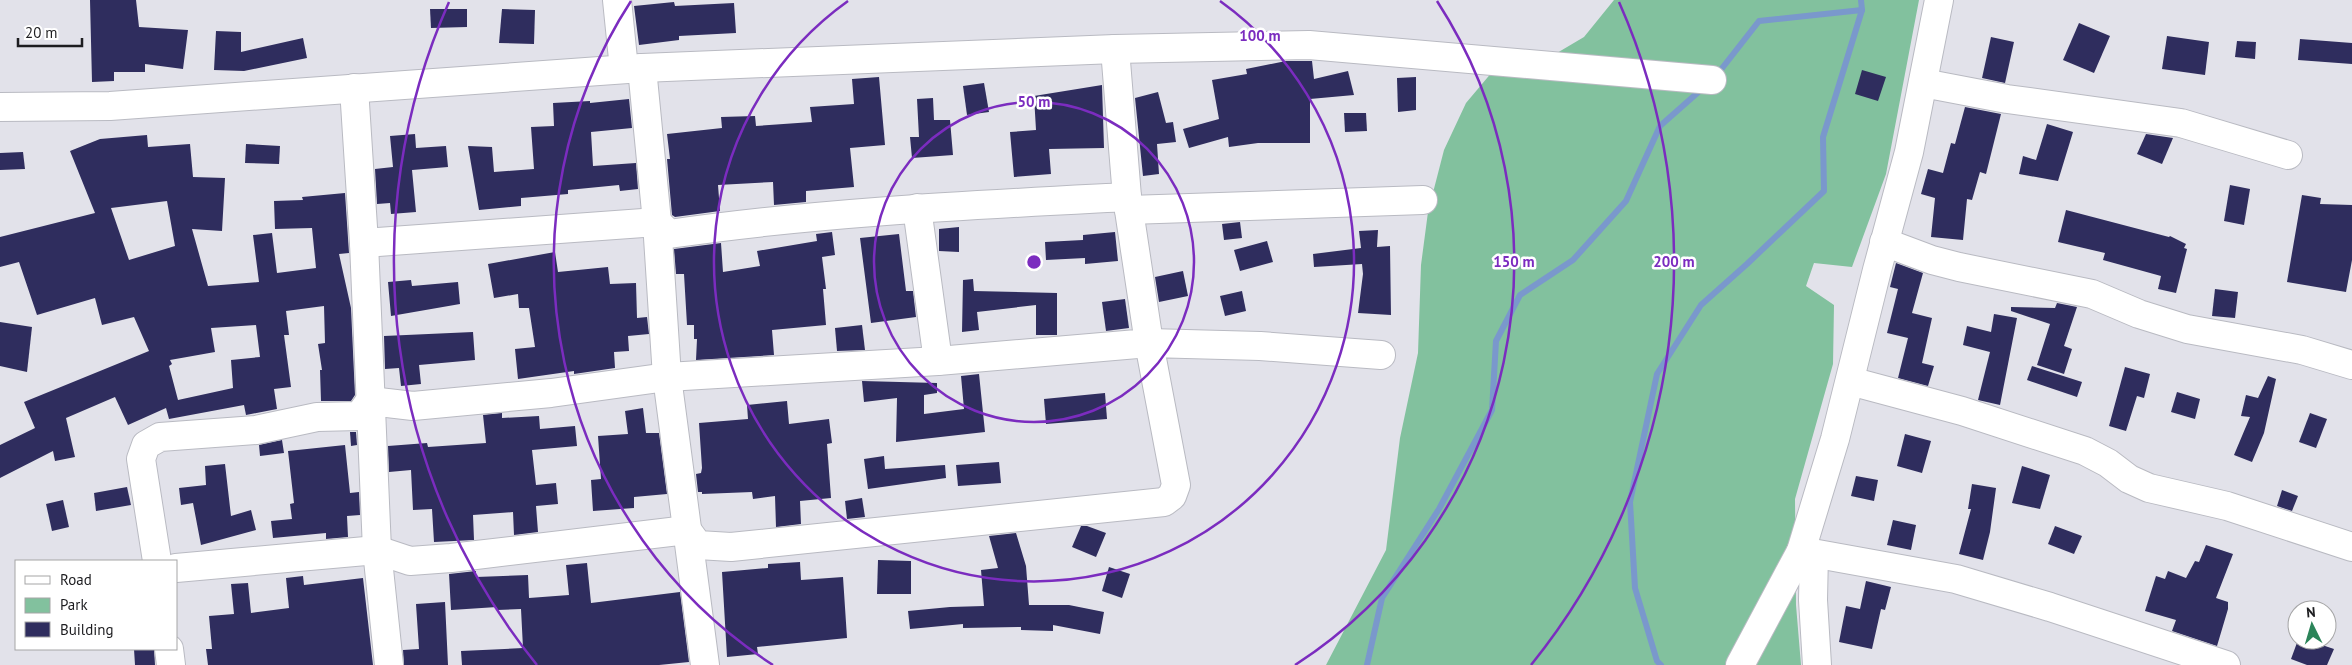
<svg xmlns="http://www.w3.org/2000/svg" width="2352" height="665" font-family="'PT Sans',sans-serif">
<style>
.green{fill:#82c19e}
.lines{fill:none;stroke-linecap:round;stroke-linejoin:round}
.stream{stroke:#7a98cc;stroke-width:6}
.building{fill:#2f2d5e;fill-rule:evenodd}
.minor-casing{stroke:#b9bac2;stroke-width:30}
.minor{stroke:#fff;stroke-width:28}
.ring{fill:none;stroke:#7b2cbf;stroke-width:2.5}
.centre{fill:#7b2cbf;stroke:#fff;stroke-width:2.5}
.ring-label{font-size:15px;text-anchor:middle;font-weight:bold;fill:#7b2cbf;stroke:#fff;stroke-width:5;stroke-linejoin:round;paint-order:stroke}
</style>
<rect width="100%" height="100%" fill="#e2e2ea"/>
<polygon class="green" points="1614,0 1919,0 1886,174 1852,267 1814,263 1806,286 1834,305 1833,364 1795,499 1796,605 1801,665 1326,665 1386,550 1400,438 1418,353 1421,265 1428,212 1444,150 1466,103 1498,65 1540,63 1584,37"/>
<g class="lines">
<g class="stream">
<polyline points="1716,76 1759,21 1862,10"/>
<polyline points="1367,665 1382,598 1439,509 1492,410 1496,341 1520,295 1573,260 1626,201 1660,126 1703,88"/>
<polyline points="1661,665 1657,661 1635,588 1630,502 1657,374 1701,305 1747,264 1824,191 1823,137 1862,10 1861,0"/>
</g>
</g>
<g class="building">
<polygon points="90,0 136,0 139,27 188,30 183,69 145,64 145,72 114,72 114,81 92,82"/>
<polygon points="674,2 675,6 734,3 736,33 679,36 679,40 639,45 634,6"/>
<polygon points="430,9 467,9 467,27 431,28"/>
<polygon points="502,9 535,10 534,44 499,43"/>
<polygon points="2079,23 2110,36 2094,73 2063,60"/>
<polygon points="216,31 241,32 241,52 303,38 307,58 244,71 214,70"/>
<polygon points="2167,36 2209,42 2205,75 2162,69"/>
<polygon points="1991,37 2014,42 2005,83 1982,78"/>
<polygon points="2300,39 2352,43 2352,64 2298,60"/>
<polygon points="2237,41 2256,42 2255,59 2235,57"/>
<polygon points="1286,61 1312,61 1314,79 1348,71 1354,95 1310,99 1310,143 1258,143 1229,147 1228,137 1189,148 1183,129 1219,119 1212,80 1247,74 1246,69"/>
<polygon points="1862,70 1886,77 1878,101 1855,94"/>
<polygon points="879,77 885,145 850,148 854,187 806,191 806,202 774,205 773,182 718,185 720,211 675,217 672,215 667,159 670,159 667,134 722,128 721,117 755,116 756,126 812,122 810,107 854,104 852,79"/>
<polygon points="1416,77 1416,110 1398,112 1397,78"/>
<polygon points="984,83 989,112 967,115 963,86"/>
<polygon points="1102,85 1104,148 1049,149 1051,174 1014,177 1010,132 1036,130 1034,96"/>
<polygon points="1158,92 1166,123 1173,122 1176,142 1157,144 1159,174 1143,176 1135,98"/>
<polygon points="933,98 934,120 950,120 953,155 912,158 910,137 919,137 917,99"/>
<polygon points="629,99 632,128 591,132 593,166 636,163 638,189 620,191 619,185 568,190 568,194 521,198 521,206 479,210 468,146 492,147 494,172 534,169 531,127 554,126 553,103 590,101 590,103"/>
<polygon points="1965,107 2001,114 1986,174 1980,172 1972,200 1967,199 1963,240 1931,237 1935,198 1921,194 1928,169 1943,173 1951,143 1955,144"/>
<polygon points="1344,113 1366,113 1367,131 1345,132"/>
<polygon points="2047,124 2073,132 2058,181 2019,174 2023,156 2036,160"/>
<polygon points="415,134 416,148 446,146 448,167 412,170 416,212 391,214 390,203 377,204 375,169 393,167 390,136"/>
<polygon points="2146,134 2173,138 2162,164 2137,154"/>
<path d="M 147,135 L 148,147 L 190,144 L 193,177 L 225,178 L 222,231 L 192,229 L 208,286 L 259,282 L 253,235 L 272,233 L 277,273 L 316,268 L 312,228 L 275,229 L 274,201 L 303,200 L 302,197 L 345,193 L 349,253 L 339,254 L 351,308 L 355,395 L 351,401 L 321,401 L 320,370 L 322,370 L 318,344 L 325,343 L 324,306 L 286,311 L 289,335 L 284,335 L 291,387 L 274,389 L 277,409 L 246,415 L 244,405 L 169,419 L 166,408 L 128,425 L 115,397 L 66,418 L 75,457 L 55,461 L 53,451 L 0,478 L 0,445 L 35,428 L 24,402 L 149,351 L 134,317 L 102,325 L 95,298 L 37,315 L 19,262 L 0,267 L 0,237 L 95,213 L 70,151 L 100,139 ZM 167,201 L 175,246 L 129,260 L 111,208 ZM 256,325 L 260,357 L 231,360 L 233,388 L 178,400 L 169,366 L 172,364 L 170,360 L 215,352 L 211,328 Z"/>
<polygon points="246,144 280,146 279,164 245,163"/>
<polygon points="23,152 25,169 0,170 0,153"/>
<polygon points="2230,185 2250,189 2244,225 2224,221"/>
<polygon points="2302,195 2321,198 2320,204 2352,205 2352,260 2346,292 2287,282"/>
<polygon points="2066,210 2169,237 2170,236 2186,244 2184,248 2187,249 2176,293 2158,289 2161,276 2103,260 2105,253 2058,242"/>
<polygon points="1240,222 1242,238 1224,240 1222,224"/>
<polygon points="959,227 959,252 939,251 939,229"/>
<polygon points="1378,230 1377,247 1390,246 1391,315 1358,313 1363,274 1362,264 1314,267 1313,254 1361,248 1359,231"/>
<polygon points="832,232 835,255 822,257 826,289 823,289 826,325 772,330 774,355 696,360 697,339 694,339 694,325 687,325 684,274 676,274 674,249 721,243 723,272 760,266 757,251 817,241 816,234"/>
<polygon points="1115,232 1118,261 1085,264 1085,258 1046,260 1045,242 1083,240 1083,235"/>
<polygon points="899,234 906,291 913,291 916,317 871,323 860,238"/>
<polygon points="1267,241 1273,262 1240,271 1234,250"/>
<polygon points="555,252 558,272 608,267 610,284 636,283 637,318 647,317 649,334 628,336 629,351 614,352 615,368 574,374 574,371 518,379 515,349 535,347 529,308 519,308 518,294 494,298 488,264"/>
<polygon points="1896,263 1923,273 1912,313 1932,318 1922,363 1934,366 1928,386 1898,378 1908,338 1887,333 1898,289 1890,287"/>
<polygon points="1183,271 1188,296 1159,302 1155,277"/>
<polygon points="973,279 974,291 1057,293 1057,335 1036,335 1036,305 977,312 979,330 962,332 963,280"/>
<polygon points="411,280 412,286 458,282 460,304 391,316 388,282"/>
<polygon points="2215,289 2238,292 2235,318 2212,316"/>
<polygon points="1242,291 1246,311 1225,316 1220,296"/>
<polygon points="1125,299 1129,328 1106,331 1102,302"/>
<polygon points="2057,303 2077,307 2064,346 2072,349 2064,374 2037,365 2050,324 2011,311 2011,307 2055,308"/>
<polygon points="1994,314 2017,318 2000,405 1978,400 1990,352 1963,345 1967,326 1991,332"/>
<polygon points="0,322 32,327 27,372 0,366"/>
<polygon points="862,325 865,350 837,351 835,328"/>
<polygon points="473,332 475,360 419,365 421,384 401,386 399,368 385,369 384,336"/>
<polygon points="2032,366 2082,382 2077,397 2027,380"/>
<polygon points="2125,367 2150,374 2144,398 2137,396 2126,431 2109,426"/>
<polygon points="979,374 985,432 896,442 897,398 864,402 862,381 937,383 937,393 924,395 924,414 964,409 961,376"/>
<polygon points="2268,376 2276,379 2264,433 2252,462 2234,455 2250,417 2241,416 2246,395 2258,398"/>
<polygon points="2177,392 2200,399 2195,419 2171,412"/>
<polygon points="1105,393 1107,419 1046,424 1044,399"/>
<polygon points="787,401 789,424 829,419 832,443 827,444 831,498 800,501 801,524 776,527 775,496 753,499 752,492 702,494 702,492 698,492 696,474 701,473 702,468 699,423 748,419 747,405"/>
<polygon points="643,408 646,433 659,433 667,494 634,497 634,508 593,511 591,480 601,479 598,436 628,434 625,411"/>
<polygon points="502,413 502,418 539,416 540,429 575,426 577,446 532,450 536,485 556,483 558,504 536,506 538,532 514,535 513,512 473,515 474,540 434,542 432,509 413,510 411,470 389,472 388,446 427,443 428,447 486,443 483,415"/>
<polygon points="2310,413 2327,419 2316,448 2299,442"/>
<polygon points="350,432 356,432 357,445 351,446"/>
<polygon points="1905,434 1931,441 1922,473 1897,466"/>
<polygon points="282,440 284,453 260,456 259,445"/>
<polygon points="345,445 350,493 359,492 360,515 347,516 348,537 326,539 326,533 273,538 271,521 292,519 290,504 294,503 288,451"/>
<polygon points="884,456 885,469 945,465 946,478 868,489 864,459"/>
<polygon points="999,462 1001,483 958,486 956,465"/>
<polygon points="225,464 231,516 251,510 256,530 201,545 193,503 181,505 179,488 206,485 205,466"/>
<polygon points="2022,466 2050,475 2040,509 2012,503"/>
<polygon points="1856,476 1878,480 1874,501 1851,496"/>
<polygon points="1972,484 1996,488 1990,532 1983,560 1959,554 1971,509 1968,509"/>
<polygon points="127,487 131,505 96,511 94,493"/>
<polygon points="2282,490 2298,496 2292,511 2277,506"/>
<polygon points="862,498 865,517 847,519 845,501"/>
<polygon points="63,500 69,527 52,531 46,504"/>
<polygon points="1893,520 1916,525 1911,550 1887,545"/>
<polygon points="1081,526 1087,526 1106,533 1096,557 1072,547"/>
<polygon points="2055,526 2082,536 2074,554 2048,544"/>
<polygon points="1016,533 1026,566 1029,605 1069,605 1104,612 1100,634 1053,625 1053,631 1021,630 1021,627 963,628 963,624 910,629 908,611 950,607 984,606 981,570 998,568 989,536"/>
<polygon points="2206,545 2233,554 2216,598 2228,602 2228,609 2217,646 2172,631 2176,620 2145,611 2156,576 2165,579 2168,571 2186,578 2195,561 2199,562"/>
<polygon points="878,560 911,561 911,594 877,594"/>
<polygon points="800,562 801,580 843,577 847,638 757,647 758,654 727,657 722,572 768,568 768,564"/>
<polygon points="587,563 591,603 680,592 689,662 659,665 462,665 461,651 523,648 521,609 497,610 497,607 451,610 449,574 476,571 476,577 528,575 529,598 569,595 566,565"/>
<polygon points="1109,567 1130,574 1122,598 1102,591"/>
<polygon points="303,576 304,585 363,578 373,665 208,665 206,649 212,649 209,616 234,614 231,584 248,583 251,613 289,608 286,578"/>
<polygon points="1866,581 1891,587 1885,610 1881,609 1872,649 1839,642 1846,606 1860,609"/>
<polygon points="445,602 448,665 404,665 403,650 419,649 416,604"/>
<polygon points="2298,640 2320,640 2319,644 2334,649 2327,665 2307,665 2291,659"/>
<polygon points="134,649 154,649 155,665 135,665"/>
</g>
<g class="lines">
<g class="minor-casing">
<g id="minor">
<polyline points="617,0 624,69"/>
<polyline points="642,68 657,222 667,377 705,665"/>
<polyline points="1923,83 2007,99 2181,123 2288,155"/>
<polyline points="354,88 364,243 377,550 389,665"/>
<polyline points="0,107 110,106 642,68 1115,49 1309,45 1712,80"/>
<polyline points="917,208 938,361"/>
<polyline points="1129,210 1423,200"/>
<polyline points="1884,242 1932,260 1959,267 2092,294 2139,314 2187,329 2302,350 2352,365"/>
<path d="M 364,243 L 657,222 L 669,234 C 820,212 974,205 1127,197"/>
<polyline points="1850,381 1962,411 2085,451 2108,463 2129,479 2149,488 2227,506 2352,547"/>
<polyline points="1801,551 1956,579 2050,607 2226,665"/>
<polyline points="1814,554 1813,600 1817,665"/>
<polyline points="157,561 141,459 146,445 160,437 256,430 317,417 359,416 370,401 413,406 551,393 667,377 938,361 1149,343 1127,197 1115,49"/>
<polyline points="176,568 377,550 410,561 451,558 687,530 698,545 731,547 1164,502 1172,496 1176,485 1149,343 1260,346 1381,355"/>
<polyline points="169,649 171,665"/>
<polyline points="1740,665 1801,551 1835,439 1877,270 1909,152 1939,0"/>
</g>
</g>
<use href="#minor" class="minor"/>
</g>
<g class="ring">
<circle cx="1034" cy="262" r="160"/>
<path d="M1220 1A320 320 0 1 1 848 1"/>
<path d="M773 665A480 480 0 0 1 631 1M1437 1A480 480 0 0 1 1295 665"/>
<path d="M537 665A640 640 0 0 1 449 2M1619 2A640 640 0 0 1 1531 665"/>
</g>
<circle cx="1034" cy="262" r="8" class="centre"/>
<g class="ring-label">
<text x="1260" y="41">100 m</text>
<text x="1034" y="107">50 m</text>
<text x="1514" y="267">150 m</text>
<text x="1674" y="267">200 m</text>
</g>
<rect x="15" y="560" width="162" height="90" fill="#ffffff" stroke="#a5a5a6"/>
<rect x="25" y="576" width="25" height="8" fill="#ffffff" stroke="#a5a5a6"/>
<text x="60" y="585" font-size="15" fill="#1d1d20">Road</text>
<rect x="25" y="598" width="25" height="15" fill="#82c19e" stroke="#a5a5a6"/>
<text x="60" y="610" font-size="15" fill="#1d1d20">Park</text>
<rect x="25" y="622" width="25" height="15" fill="#2f2d5e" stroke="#a5a5a6"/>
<text x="60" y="635" font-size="15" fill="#1d1d20">Building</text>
<g transform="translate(2312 625) rotate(355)"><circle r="24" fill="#ffffff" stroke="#a5a5a6"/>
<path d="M0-4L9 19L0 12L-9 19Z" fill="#2b8459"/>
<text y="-8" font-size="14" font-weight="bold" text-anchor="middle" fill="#1d1d20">N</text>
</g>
<path d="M18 38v8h64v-8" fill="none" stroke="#1d1d20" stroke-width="2.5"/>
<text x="25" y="38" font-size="15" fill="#1d1d20" stroke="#ffffff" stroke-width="4" paint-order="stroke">20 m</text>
</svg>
